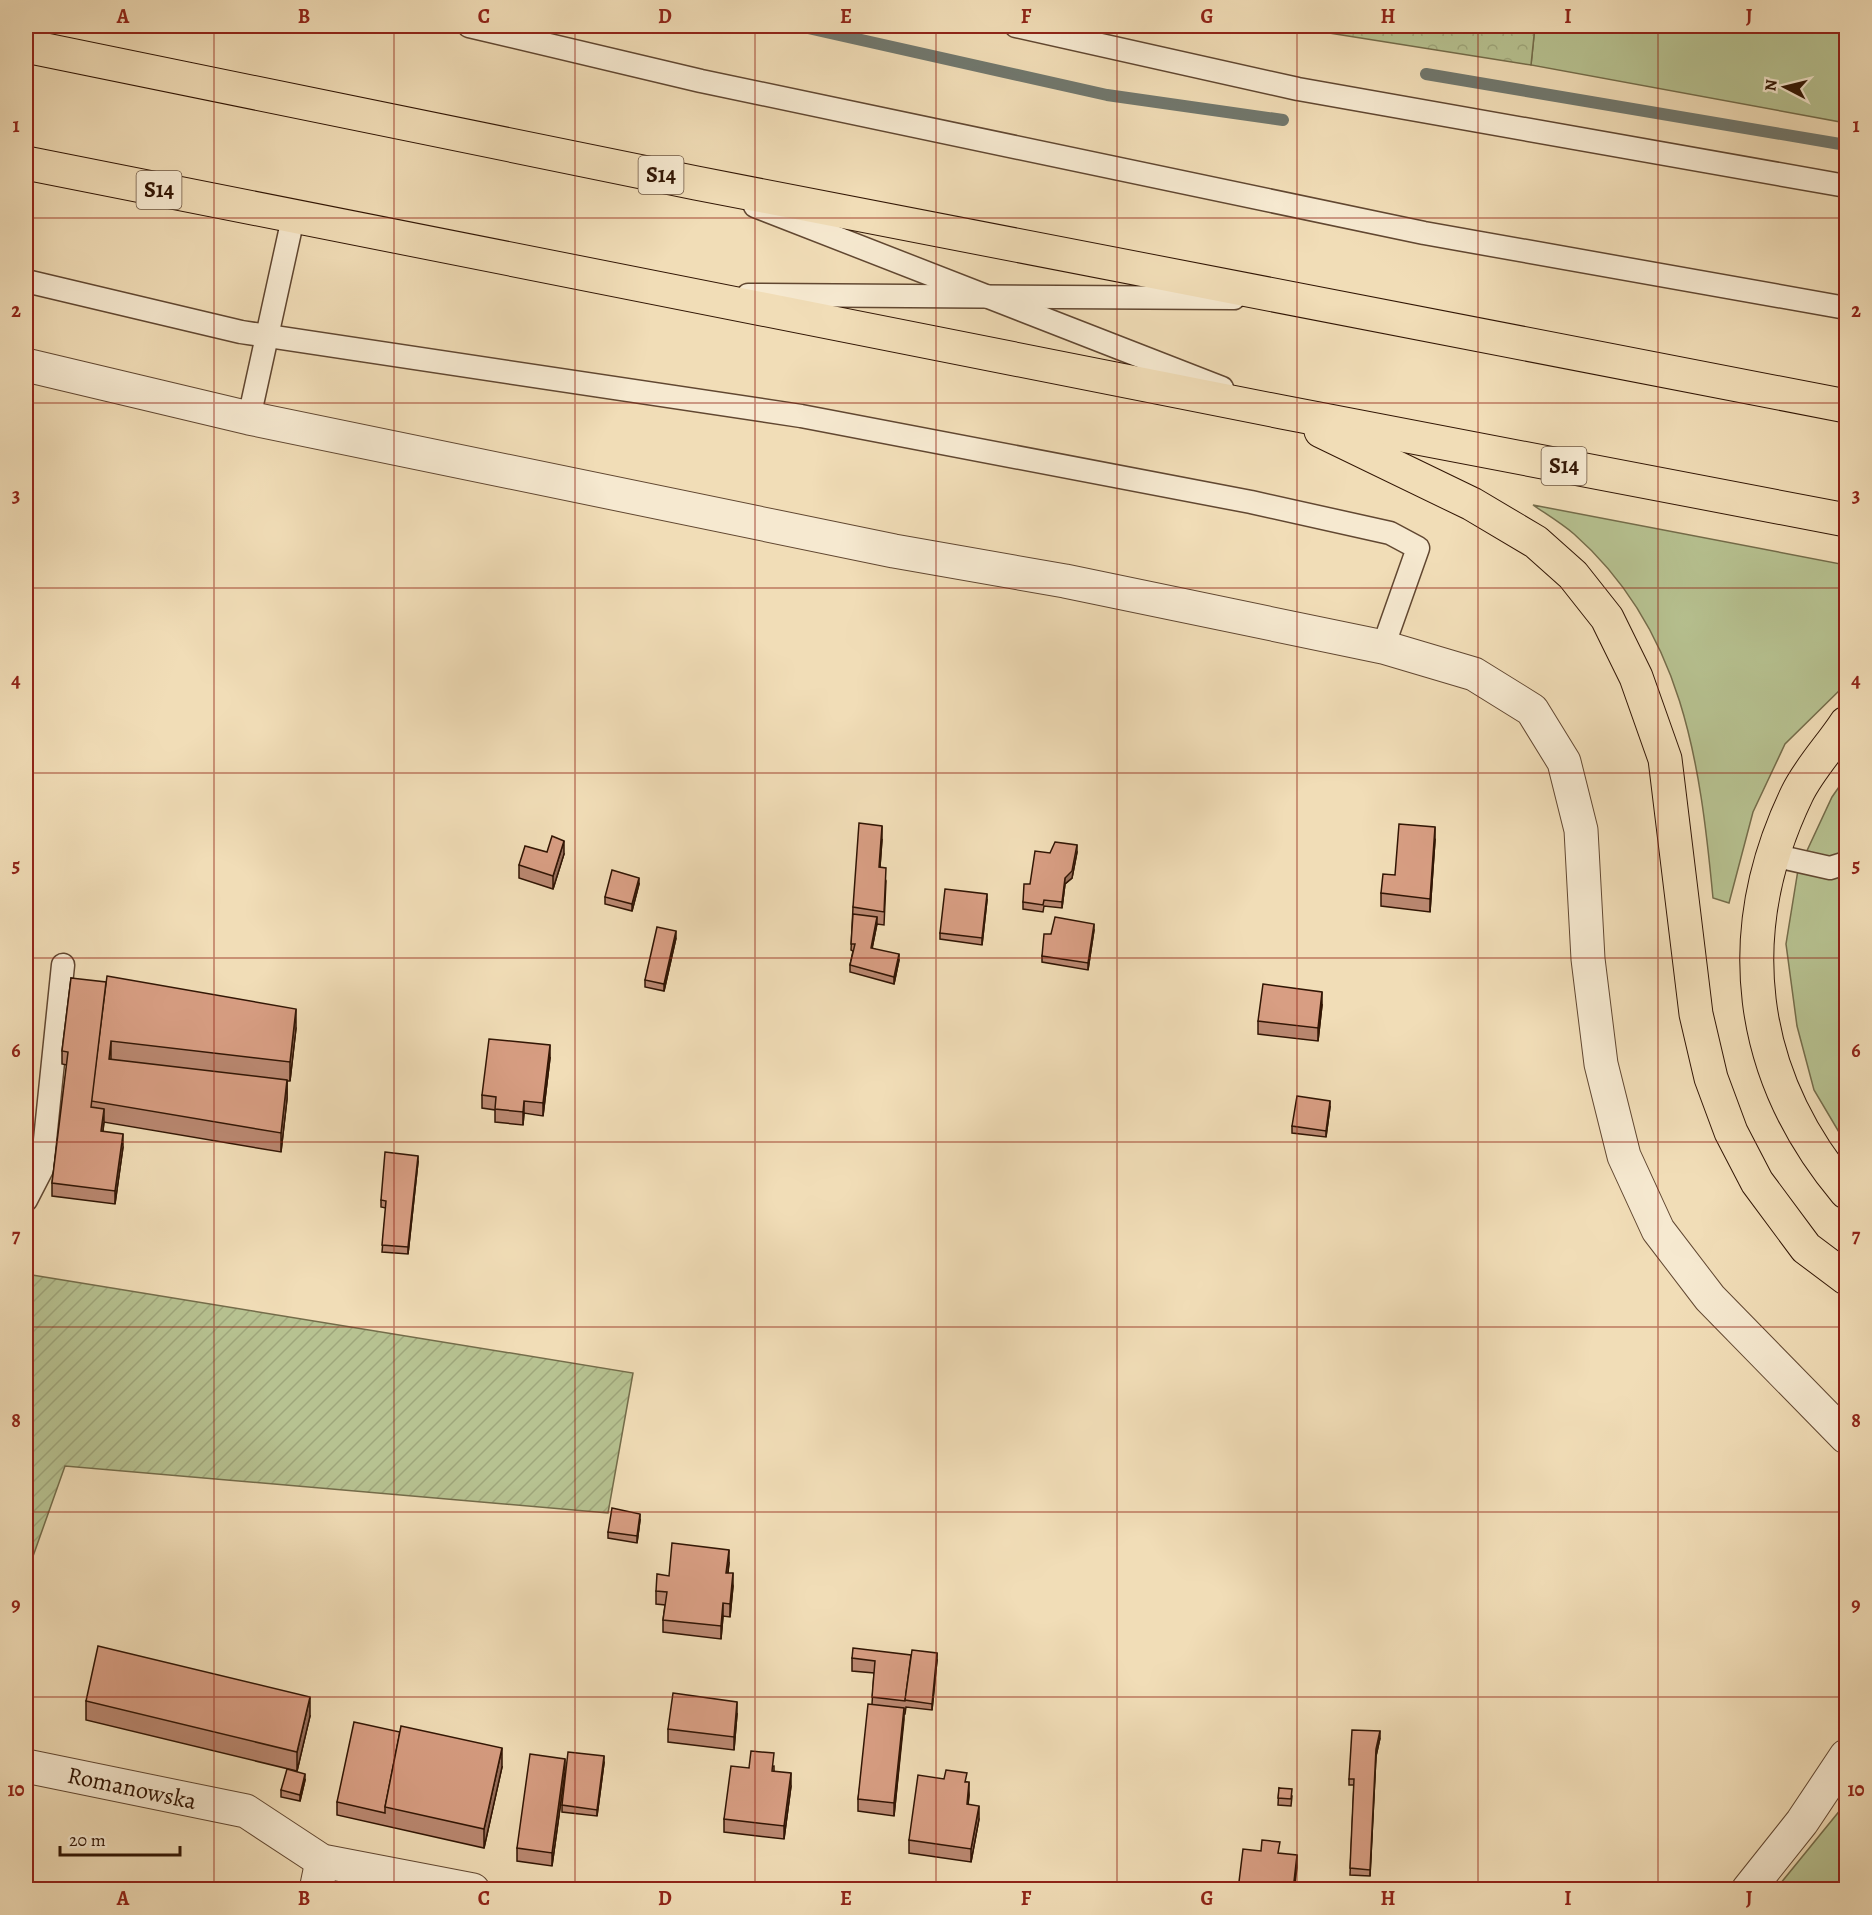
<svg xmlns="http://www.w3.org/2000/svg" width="1872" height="1915" font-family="Alegreya,serif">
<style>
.green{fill:#b7c291;stroke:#746c4a;stroke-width:1.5}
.forest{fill:url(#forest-crowns);stroke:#746c4a;stroke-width:1.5}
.garden{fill:url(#garden-furrows);stroke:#746c4a;stroke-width:1.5}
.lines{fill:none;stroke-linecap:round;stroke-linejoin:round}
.stream{stroke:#71786e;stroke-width:12}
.lane-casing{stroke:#614731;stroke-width:25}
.street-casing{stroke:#614731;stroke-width:35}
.highway-casing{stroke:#311504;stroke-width:35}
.lane{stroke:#f6e9d0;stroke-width:22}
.street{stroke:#f6e9d0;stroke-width:33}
.highway{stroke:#f1ddb7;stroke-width:33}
.wall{fill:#ba8871;stroke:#311504;stroke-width:1.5}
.shaded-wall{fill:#976f5c;stroke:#311504;stroke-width:1.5}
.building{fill:#d89e83;stroke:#311504;stroke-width:1.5}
.grid{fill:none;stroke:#8f2418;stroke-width:1.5;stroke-opacity:0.55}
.labels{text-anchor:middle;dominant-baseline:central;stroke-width:5;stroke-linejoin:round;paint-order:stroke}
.shield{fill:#f6e9d0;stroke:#6c5541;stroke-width:1.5}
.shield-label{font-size:22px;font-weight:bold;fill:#311504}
.street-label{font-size:24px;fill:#311504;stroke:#f6e9d0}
.neatline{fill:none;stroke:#8f2418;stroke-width:2}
.grid-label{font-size:20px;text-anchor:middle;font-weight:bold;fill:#8f2418}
</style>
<defs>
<pattern id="forest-crowns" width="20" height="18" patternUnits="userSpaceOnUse" patternTransform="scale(1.5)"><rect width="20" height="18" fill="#b7c291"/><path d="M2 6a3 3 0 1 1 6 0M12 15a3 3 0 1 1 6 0" fill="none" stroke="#9ea67b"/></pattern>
<pattern id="garden-furrows" width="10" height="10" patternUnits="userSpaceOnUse" patternTransform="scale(1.5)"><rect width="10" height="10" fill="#b7c291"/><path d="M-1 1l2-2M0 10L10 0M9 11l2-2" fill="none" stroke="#9ea67b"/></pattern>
</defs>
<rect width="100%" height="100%" fill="#f1ddb7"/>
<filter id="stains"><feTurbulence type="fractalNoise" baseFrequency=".00333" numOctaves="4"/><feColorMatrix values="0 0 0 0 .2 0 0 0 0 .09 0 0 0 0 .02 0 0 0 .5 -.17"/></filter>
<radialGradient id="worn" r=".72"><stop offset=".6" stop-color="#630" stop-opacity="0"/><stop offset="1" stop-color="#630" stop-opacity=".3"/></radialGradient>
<g class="green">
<polygon points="1535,26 1846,26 1846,123 1531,65"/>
<path d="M 1533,505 L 1846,565 L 1846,684 L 1785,744 L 1753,812 L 1729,903 L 1713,898 C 1700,762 1683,630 1574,534 C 1561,523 1546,514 1533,505 Z"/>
<polygon points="1846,777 1846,1144 1814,1090 1797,1026 1786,944 1798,870 1832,797"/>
<polygon points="1846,1800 1846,1889 1776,1889 1841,1809"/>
</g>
<polygon class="forest" points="1285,26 1535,26 1531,65"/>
<polygon class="garden" points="26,1274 633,1373 608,1513 65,1466 26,1576"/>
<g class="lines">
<g class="stream">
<polyline points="799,26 1107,95 1283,120"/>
<polyline points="1426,74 1846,145"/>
</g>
<g class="lane-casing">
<g id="lane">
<polyline points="469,26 701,81 1424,233 1846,308"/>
<polyline points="1016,26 1298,89 1846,186"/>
<polyline points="755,206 1222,388"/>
<polyline points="26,281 241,332 801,416 1251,502 1390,533 1418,548 1383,647"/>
<polyline points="748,295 1234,298"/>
<polyline points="249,418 293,218"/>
<polyline points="1772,855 1830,868 1846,863"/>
<polyline points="26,1200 42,1169 63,965"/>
</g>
</g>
<g class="street-casing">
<g id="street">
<polyline points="26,365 249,418 894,551 1065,581 1383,647 1474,674 1532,710 1564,762 1581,830 1588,959 1601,1064 1624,1156 1658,1230 1710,1298 1846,1437"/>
<polyline points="26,1766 246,1811 322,1861 473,1890"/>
<polyline points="316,1890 322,1861"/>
<polyline points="1748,1890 1802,1822 1846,1756"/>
</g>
</g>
<g class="highway-casing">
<g id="highway">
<polyline points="26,46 696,183 1846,406"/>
<polyline points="26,163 1282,412 1846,520"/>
<polyline points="1321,431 1472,504 1536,542 1573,575 1607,618 1636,677 1665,759 1696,1014 1711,1078 1731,1132 1757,1182 1806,1248 1846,1278"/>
<path d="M 1846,723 C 1831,746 1809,769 1797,794 C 1730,933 1747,1074 1846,1192"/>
</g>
</g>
<use href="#lane" class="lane"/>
<use href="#street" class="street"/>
<use href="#highway" class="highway"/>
</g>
<g class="wall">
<polygon points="882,839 880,867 886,881 884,925 877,924 872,948 899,960 894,984 850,972 850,965 853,951 851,950 853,907"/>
<polygon points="1435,840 1430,912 1381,906 1381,893 1395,875"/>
<polygon points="547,852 564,854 553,889 519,878 519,865"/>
<polygon points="1077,852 1072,878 1065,884 1062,908 1044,906 1043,912 1023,909 1023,902 1030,884 1050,853"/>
<polygon points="639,884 632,911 605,904 605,897"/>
<polygon points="987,900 982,945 940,939 940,933"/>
<polygon points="1094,930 1088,970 1042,962 1042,956 1051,934"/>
<polygon points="676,938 664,991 645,987 645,980"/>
<polygon points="71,978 296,1028 290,1081 287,1081 287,1099 281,1152 104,1122 103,1131 123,1147 115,1204 52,1196 52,1183 67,1065 62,1064 62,1051"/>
<polygon points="1322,1005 1318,1041 1258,1034 1258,1021"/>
<polygon points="550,1058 543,1116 524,1113 523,1125 495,1122 495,1110 482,1108 482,1095"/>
<polygon points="1330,1107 1326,1137 1292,1133 1292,1126"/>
<polygon points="418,1162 408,1254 382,1252 386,1208 381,1207 381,1200"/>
<polygon points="640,1520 637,1543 608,1538 608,1532"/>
<polygon points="729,1563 728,1573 733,1586 730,1617 723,1616 721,1639 663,1632 663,1620 665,1605 656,1604 656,1591 669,1576"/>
<polygon points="852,1658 937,1660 932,1710 906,1707 905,1714 904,1714 894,1816 858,1811 858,1799 872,1704 874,1673 852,1671"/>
<polygon points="86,1701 310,1716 297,1771 86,1720"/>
<polygon points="737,1714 734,1750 668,1742 668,1729"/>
<polygon points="1380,1738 1376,1756 1370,1876 1350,1875 1354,1785 1349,1785 1349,1779"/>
<polygon points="604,1763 597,1816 562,1812 562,1805"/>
<polygon points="774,1766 774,1771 791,1786 784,1839 724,1832 724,1819 749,1768"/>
<polygon points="502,1767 484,1848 337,1815 337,1802"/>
<polygon points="565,1772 552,1866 517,1861 517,1848"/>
<polygon points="944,1779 967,1782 969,1795 968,1804 979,1819 971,1862 909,1853 909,1840"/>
<polygon points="305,1780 300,1801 281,1797 281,1790"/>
<polygon points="1279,1788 1292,1796 1291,1806 1278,1805"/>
</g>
<g class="shaded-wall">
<polygon points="882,826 882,839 879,880 879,867"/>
<polygon points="1435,827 1435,840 1430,912 1430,899"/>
<polygon points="564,841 564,854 553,889 553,876"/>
<polygon points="1077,845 1077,852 1072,878 1065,884 1062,908 1062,902 1065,878"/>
<polygon points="639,878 639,884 632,911 632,904"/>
<polygon points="987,894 987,900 982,945 982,938"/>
<polygon points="877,917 877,923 871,954 871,948"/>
<polygon points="1094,924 1094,930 1088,970 1088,963"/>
<polygon points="676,931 676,938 664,991 664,984"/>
<polygon points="899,954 899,960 894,984 894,977"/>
<polygon points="1322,992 1322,1005 1318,1041 1318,1028"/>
<polygon points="296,1009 296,1028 290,1081 290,1062"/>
<polygon points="111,1041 111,1060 109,1059"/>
<polygon points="550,1045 550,1058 543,1116 543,1103"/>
<polygon points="287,1080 287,1099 281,1152 281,1133"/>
<polygon points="524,1101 524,1113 523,1125 523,1112"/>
<polygon points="1330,1101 1330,1107 1326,1137 1326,1131"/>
<polygon points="104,1109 104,1122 101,1144 101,1131"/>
<polygon points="123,1134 123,1147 115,1204 115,1191"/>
<polygon points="418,1156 418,1162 408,1254 408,1247"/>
<polygon points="640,1514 640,1520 637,1543 637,1536"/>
<polygon points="729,1550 729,1563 726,1586 726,1573"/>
<polygon points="733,1573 733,1586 730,1617 730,1604"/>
<polygon points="723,1603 723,1616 721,1639 721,1626"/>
<polygon points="937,1653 937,1660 932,1710 932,1704"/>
<polygon points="310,1697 310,1716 297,1771 297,1752"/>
<polygon points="737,1702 737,1714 734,1750 734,1737"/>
<polygon points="904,1708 904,1720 894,1816 894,1803"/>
<polygon points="1380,1731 1380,1738 1376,1756 1370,1876 1376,1749"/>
<polygon points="502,1748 502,1767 484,1848 484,1829"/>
<polygon points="604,1756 604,1763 597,1816 597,1810"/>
<polygon points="565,1759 565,1772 552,1866 552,1853"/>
<polygon points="791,1773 791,1786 784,1839 784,1826"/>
<polygon points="305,1774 305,1780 300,1801 300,1795"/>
<polygon points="969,1782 969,1795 967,1817 967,1804"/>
<polygon points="979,1806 979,1819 971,1862 971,1849"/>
<polygon points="1297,1855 1297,1868 1294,1890 1293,1890"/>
</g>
<g class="building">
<polygon points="859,823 882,826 879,867 886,868 884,912 853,907"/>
<polygon points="1399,824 1435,827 1430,899 1381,893 1383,874 1395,875"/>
<polygon points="552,836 564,841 553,876 519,865 525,846 547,852"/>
<polygon points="1055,842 1077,845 1072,871 1065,878 1062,902 1044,900 1043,905 1023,902 1024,884 1030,884 1035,851 1050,853"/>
<polygon points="612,870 639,878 632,904 605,897"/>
<polygon points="945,889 987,894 982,938 940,933"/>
<polygon points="853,914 877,917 871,948 899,954 894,977 850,965 855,944 851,944"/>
<polygon points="1055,917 1094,924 1088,963 1042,956 1044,934 1051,934"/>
<polygon points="657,927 676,931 664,984 645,980"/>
<polygon points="107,976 296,1009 290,1062 111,1041 109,1059 287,1080 281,1133 91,1101"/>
<polygon points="71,978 106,982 91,1107 104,1109 101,1131 123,1134 115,1191 52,1183 68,1052 62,1051"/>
<polygon points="1263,984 1322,992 1318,1028 1258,1021"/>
<polygon points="489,1039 550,1045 543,1103 524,1101 523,1112 495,1109 496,1097 482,1095"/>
<polygon points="1297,1096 1330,1101 1326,1131 1292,1126"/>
<polygon points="385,1152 418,1156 408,1247 382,1245 386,1201 381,1200"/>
<polygon points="612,1508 640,1514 637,1536 608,1532"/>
<polygon points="672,1543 729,1550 726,1573 733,1573 730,1604 723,1603 721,1626 663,1620 667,1592 656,1591 657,1574 669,1576"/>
<polygon points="98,1646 310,1697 297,1752 86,1701"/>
<polygon points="853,1648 911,1655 905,1701 872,1697 875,1661 852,1658"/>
<polygon points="912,1650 937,1653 932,1704 905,1700"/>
<polygon points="673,1693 737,1702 734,1737 668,1729"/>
<polygon points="868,1704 904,1708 894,1803 858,1799"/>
<polygon points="354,1722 400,1732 385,1807 385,1813 337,1802"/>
<polygon points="401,1726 502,1748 484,1829 385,1807"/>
<polygon points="1352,1730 1380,1731 1376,1749 1370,1870 1350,1868 1354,1779 1349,1779"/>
<polygon points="751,1751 774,1753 772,1771 791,1773 784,1826 724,1819 731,1766 749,1768"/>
<polygon points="568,1752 604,1756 597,1810 562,1805"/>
<polygon points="530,1754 565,1759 552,1853 517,1848"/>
<polygon points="287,1769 305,1774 300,1795 281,1790"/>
<polygon points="946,1770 967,1773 965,1782 969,1782 967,1804 979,1806 971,1849 909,1840 918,1775 944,1779"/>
<polygon points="1279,1788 1292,1789 1291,1799 1278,1798"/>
<polygon points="1262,1840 1280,1842 1278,1853 1297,1855 1293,1890 1238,1890 1243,1849 1261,1851"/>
</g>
<path class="grid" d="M 214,26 L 214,1890M 394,26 L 394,1890M 575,26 L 575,1890M 755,26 L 755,1890M 936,26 L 936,1890M 1117,26 L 1117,1890M 1297,26 L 1297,1890M 1478,26 L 1478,1890M 1658,26 L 1658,1890M 26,218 L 1846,218M 26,403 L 1846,403M 26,588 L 1846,588M 26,773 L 1846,773M 26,958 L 1846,958M 26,1142 L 1846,1142M 26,1327 L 1846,1327M 26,1512 L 1846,1512M 26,1697 L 1846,1697"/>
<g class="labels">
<g class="shield">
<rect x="638.5" y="156" width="45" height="38" rx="4.5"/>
<rect x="136.5" y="171" width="45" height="38" rx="4.5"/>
<rect x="1541.5" y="447" width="45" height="38" rx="4.5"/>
</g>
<g class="shield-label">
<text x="661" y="175">S14</text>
<text x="159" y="190">S14</text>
<text x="1564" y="466">S14</text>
</g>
<g class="street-label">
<text transform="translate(132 1788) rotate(12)">Romanowska</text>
</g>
</g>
<rect width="1872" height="1915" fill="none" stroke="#f1ddb7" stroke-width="66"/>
<g transform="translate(1785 87) rotate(277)" stroke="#f6e9d0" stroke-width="4.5" paint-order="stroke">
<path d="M0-4.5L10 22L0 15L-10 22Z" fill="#311504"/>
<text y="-9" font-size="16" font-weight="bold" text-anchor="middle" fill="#311504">N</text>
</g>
<path d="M60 1846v9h120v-9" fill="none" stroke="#311504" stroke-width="3"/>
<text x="69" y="1846" font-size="18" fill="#311504" stroke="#f6e9d0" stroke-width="4.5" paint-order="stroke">20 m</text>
<rect x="33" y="33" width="1806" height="1849" class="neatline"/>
<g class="grid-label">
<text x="123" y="23">A</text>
<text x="304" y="23">B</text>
<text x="484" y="23">C</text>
<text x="665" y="23">D</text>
<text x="846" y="23">E</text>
<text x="1026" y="23">F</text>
<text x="1207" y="23">G</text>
<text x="1388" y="23">H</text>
<text x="1568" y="23">I</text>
<text x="1749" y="23">J</text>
<text x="16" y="132">1</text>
<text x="1856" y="132">1</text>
<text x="16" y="317">2</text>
<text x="1856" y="317">2</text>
<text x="16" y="502">3</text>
<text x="1856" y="502">3</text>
<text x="16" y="687">4</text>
<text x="1856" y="687">4</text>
<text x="16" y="872">5</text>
<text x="1856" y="872">5</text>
<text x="16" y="1057">6</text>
<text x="1856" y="1057">6</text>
<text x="16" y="1242">7</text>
<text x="1856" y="1242">7</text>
<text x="16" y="1427">8</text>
<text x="1856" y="1427">8</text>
<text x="16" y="1611">9</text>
<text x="1856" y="1611">9</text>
<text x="16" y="1796">10</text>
<text x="1856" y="1796">10</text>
<text x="123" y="1905">A</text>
<text x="304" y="1905">B</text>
<text x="484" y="1905">C</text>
<text x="665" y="1905">D</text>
<text x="846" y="1905">E</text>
<text x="1026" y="1905">F</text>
<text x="1207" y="1905">G</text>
<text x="1388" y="1905">H</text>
<text x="1568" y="1905">I</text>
<text x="1749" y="1905">J</text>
</g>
<rect width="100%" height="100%" filter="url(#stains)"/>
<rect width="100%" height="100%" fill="url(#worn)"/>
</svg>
